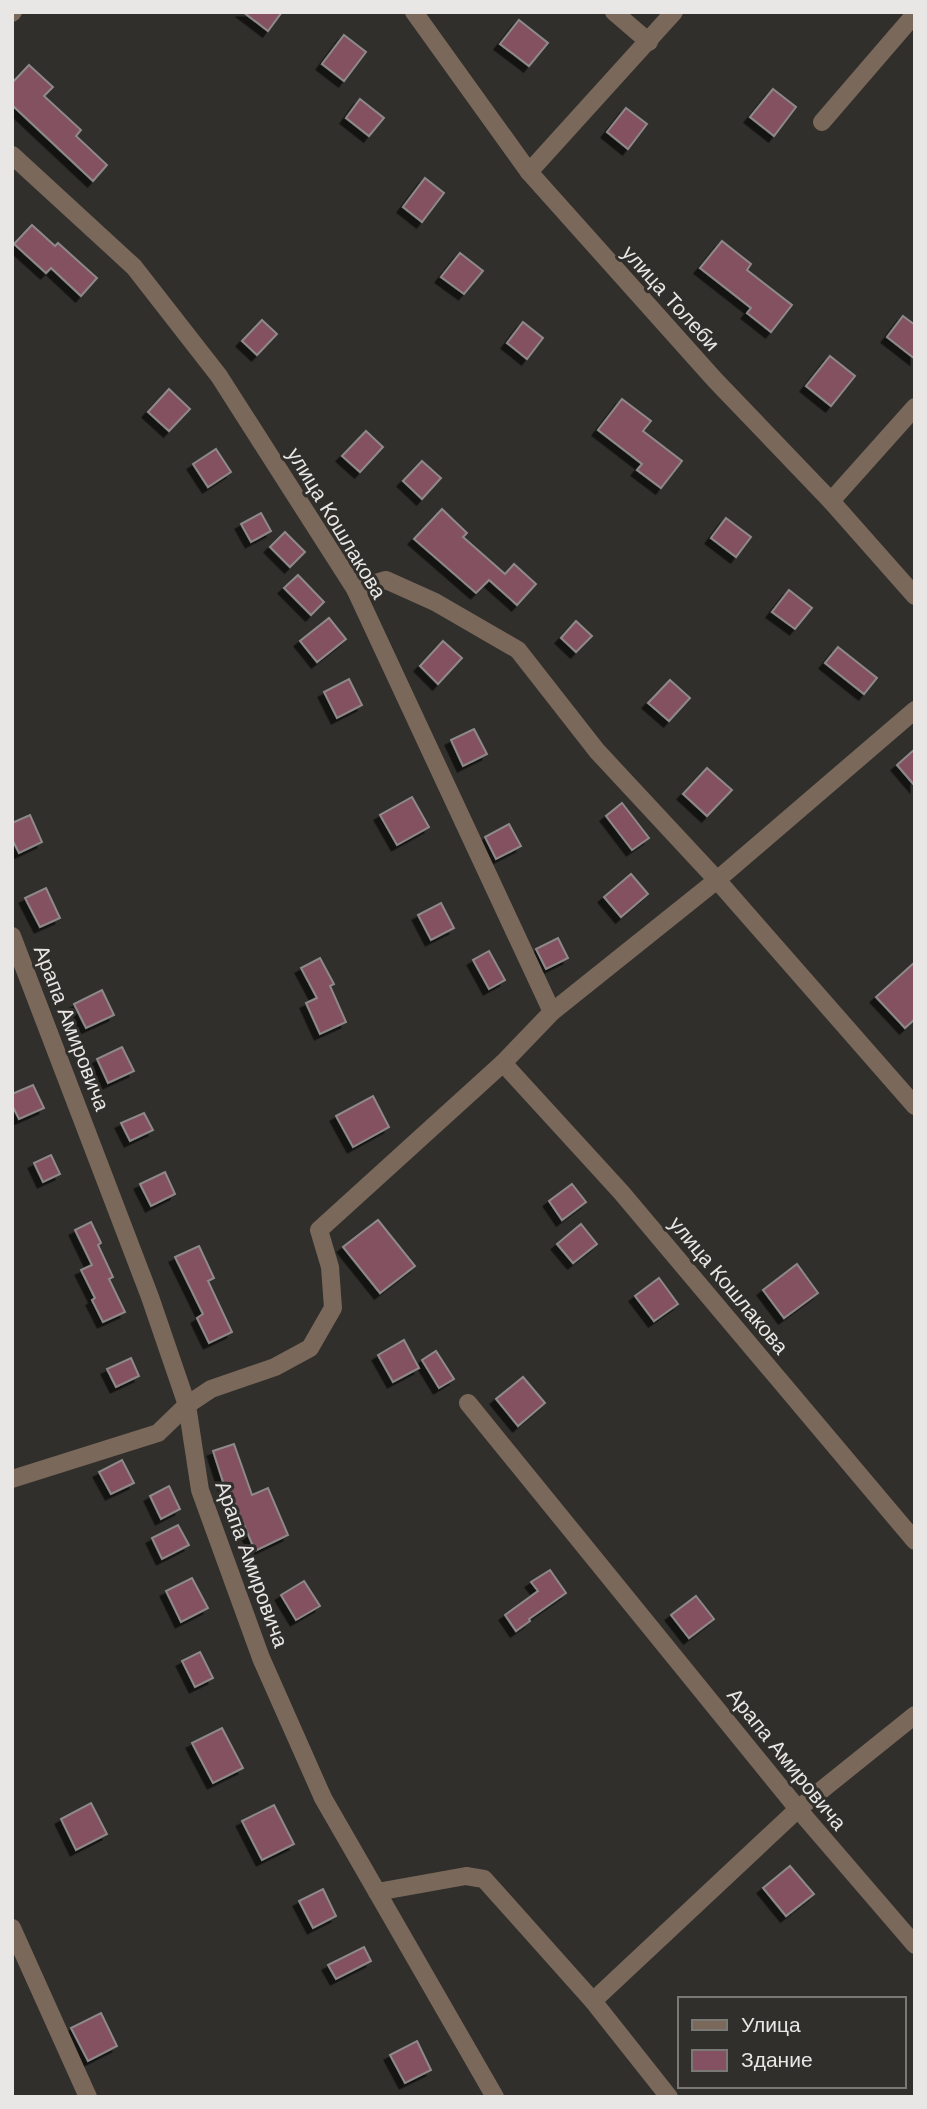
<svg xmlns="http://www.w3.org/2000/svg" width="927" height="2109" font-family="Helvetica,sans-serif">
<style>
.building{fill:#835161;stroke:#8e898a;stroke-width:2;filter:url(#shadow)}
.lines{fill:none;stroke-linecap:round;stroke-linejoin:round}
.minor{stroke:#7a685b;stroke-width:18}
.labels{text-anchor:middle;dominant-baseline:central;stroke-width:6;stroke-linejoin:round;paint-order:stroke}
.street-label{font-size:21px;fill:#e8e7e5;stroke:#302f2b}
</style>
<defs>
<filter id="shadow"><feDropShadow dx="-5.5" dy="5.5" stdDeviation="0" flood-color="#0009"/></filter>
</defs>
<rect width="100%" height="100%" fill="#302f2b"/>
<g class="building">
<polygon points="243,12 282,12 268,31"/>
<polygon points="519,20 548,43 529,66 500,44"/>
<polygon points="344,35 366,52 344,81 322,64"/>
<polygon points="29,65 53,87 44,96 81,130 76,136 107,165 93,181 12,105 12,83"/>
<polygon points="773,89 796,107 774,136 750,117"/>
<polygon points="360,99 384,118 369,136 346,118"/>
<polygon points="626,108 647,124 628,149 607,132"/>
<polygon points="425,178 444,193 422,222 403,207"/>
<polygon points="32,225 55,246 58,243 97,278 81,296 51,268 46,273 14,244"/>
<polygon points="722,241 751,264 747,270 792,305 771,332 747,313 751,308 700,268"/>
<polygon points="460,253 483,271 464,294 441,277"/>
<polygon points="903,316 915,325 915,359 887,337"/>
<polygon points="262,320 277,334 257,355 242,341"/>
<polygon points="523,322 543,338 527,359 507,343"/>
<polygon points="830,356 855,376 831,406 806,386"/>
<polygon points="169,389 190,409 169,431 148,412"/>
<polygon points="622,399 651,421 643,431 682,461 661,488 637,470 642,464 598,430"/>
<polygon points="366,431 383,447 360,472 342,456"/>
<polygon points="216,449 231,472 208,487 193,464"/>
<polygon points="422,461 441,478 422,499 403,481"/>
<polygon points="442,509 467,533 463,537 505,574 514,564 536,584 517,605 489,580 476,593 414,539"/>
<polygon points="261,513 271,531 251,542 241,524"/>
<polygon points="726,518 751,537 736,557 711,538"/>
<polygon points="285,532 305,552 290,567 270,547"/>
<polygon points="298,575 324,602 311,615 284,588"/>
<polygon points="789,590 812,608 795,629 772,612"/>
<polygon points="329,618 346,639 317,662 300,641"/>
<polygon points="576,621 592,636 576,652 561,638"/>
<polygon points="443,641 462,658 438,684 420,666"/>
<polygon points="838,647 877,678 864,694 825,663"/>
<polygon points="349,679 362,705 337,718 324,692"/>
<polygon points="670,680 690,698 669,721 648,703"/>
<polygon points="474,729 487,754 463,766 451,740"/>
<polygon points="915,749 915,786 897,765"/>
<polygon points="707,768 732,790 707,816 683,794"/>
<polygon points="412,797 429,827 397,845 380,815"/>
<polygon points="622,803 649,838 632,850 606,816"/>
<polygon points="30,815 42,842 19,853 12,839 12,823"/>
<polygon points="509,824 521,846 496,859 485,837"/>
<polygon points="631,874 648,894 621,917 604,897"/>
<polygon points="46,888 60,918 40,927 25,898"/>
<polygon points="441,903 454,928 431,940 418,915"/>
<polygon points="558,938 568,958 546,969 536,949"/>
<polygon points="489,951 505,980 489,989 473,960"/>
<polygon points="320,958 334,984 330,986 346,1022 320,1034 306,1003 317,998 301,968"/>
<polygon points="915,962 915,1019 905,1028 876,997"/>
<polygon points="102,990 114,1015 86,1028 74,1004"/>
<polygon points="122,1047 134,1071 108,1083 97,1059"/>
<polygon points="33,1085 44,1108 19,1119 12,1105 12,1094"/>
<polygon points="373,1096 389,1127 353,1147 336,1116"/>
<polygon points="144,1113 153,1130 130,1141 121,1123"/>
<polygon points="51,1155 60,1174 43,1182 34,1163"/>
<polygon points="165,1172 175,1194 151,1206 140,1184"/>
<polygon points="572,1184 586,1202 562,1220 549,1201"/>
<polygon points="378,1220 415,1266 380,1293 343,1247"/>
<polygon points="91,1222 101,1243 98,1245 113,1277 109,1279 125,1312 103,1322 92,1300 95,1298 81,1270 92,1265 75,1230"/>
<polygon points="581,1224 597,1244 573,1263 557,1244"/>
<polygon points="199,1246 214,1278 208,1281 232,1332 209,1343 197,1318 203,1314 175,1257"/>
<polygon points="797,1264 818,1293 784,1318 763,1290"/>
<polygon points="659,1278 678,1304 654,1321 635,1296"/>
<polygon points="404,1340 419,1368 393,1382 378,1355"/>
<polygon points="436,1351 454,1379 439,1388 422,1360"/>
<polygon points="131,1358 139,1376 116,1387 107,1369"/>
<polygon points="523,1377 545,1403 518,1426 496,1399"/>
<polygon points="234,1444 252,1495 268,1488 288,1535 255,1551 227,1484 224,1485 213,1451"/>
<polygon points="122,1460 134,1483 111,1494 99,1472"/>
<polygon points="169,1486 180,1509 161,1519 150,1496"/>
<polygon points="178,1525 189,1545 162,1559 152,1538"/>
<polygon points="550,1570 566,1593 529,1619 530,1621 516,1631 505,1615 538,1591 531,1582"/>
<polygon points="192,1578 208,1608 181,1622 166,1591"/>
<polygon points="304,1581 320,1606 296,1620 281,1595"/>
<polygon points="696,1596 714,1619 689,1638 671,1615"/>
<polygon points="200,1652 213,1678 195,1687 182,1661"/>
<polygon points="222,1728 243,1768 213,1783 192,1743"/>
<polygon points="91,1803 107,1834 76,1850 61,1819"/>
<polygon points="274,1805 294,1844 262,1860 242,1821"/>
<polygon points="790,1866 814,1894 786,1916 763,1888"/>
<polygon points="323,1889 336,1916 313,1928 299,1901"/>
<polygon points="364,1947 371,1961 336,1979 328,1965"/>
<polygon points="101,2013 117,2046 88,2061 71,2028"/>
<polygon points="417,2041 431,2070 405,2083 390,2055"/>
</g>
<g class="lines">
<g class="minor">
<polyline points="414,12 529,172 715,380 831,501 915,596"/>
<polyline points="614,12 649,42"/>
<polyline points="12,13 13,12"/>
<polyline points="822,122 915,14"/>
<polyline points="12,155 134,267 219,376 355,589 552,1012"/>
<polyline points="529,172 674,12"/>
<polyline points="831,501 915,407"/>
<polyline points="355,589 386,580 435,602 518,650 597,751 717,880 915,1106"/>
<polyline points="12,936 150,1297 187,1405 200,1490 261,1658 323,1798 495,2097"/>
<polyline points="503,1063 621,1192 915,1541"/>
<polyline points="468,1403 798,1809 915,1945"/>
<polyline points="12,1479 158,1433 187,1405 211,1389 275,1367 310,1348 333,1308 330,1267 319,1230 503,1063 552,1012 717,880 915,710"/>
<polyline points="377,1892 466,1876 484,1879 593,2001"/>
<polyline points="12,1928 88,2097"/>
<polyline points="669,2097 593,2001 798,1809 915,1715"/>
</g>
</g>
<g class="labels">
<g class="street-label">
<text transform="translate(671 298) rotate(48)">улица Толеби</text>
<text transform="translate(337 523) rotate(59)">улица Кошлакова</text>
<text transform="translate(72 1028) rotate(69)">Арапа Амировича</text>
<text transform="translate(729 1285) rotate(50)">улица Кошлакова</text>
<text transform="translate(252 1564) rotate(70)">Арапа Амировича</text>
<text transform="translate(787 1759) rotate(51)">Арапа Амировича</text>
</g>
</g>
<rect width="927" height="2109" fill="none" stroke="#e8e7e5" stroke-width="28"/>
<rect x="678" y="1997" width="228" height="91" fill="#302f2b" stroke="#7a7975" stroke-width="2"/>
<rect x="692" y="2020" width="35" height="10" fill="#7a685b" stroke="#7a7975" stroke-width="2"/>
<text x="741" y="2032" font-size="21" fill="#e8e7e5">Улица</text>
<rect x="692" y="2050" width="35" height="21" fill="#835161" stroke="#7a7975" stroke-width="2"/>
<text x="741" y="2067" font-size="21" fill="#e8e7e5">Здание</text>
</svg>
